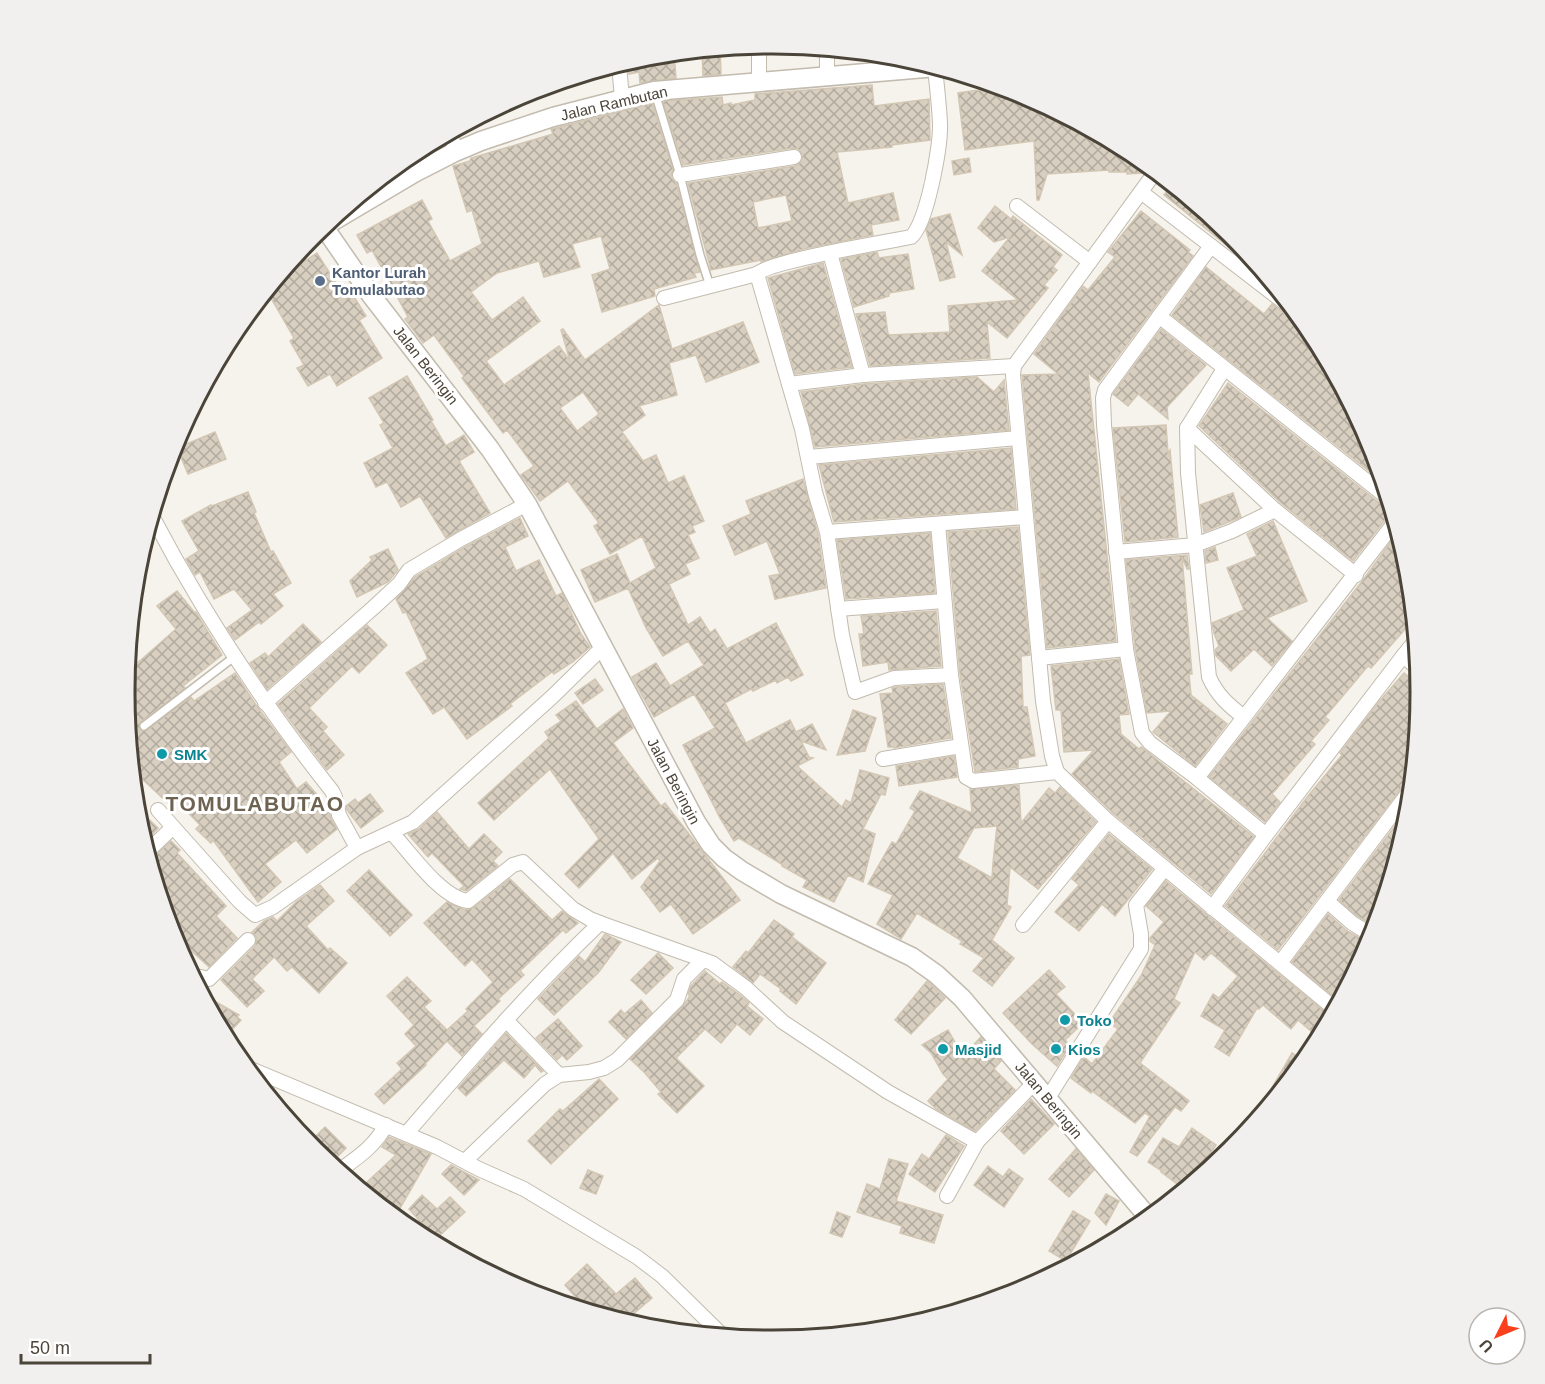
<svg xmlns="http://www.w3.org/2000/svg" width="1545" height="1384" font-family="Arial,sans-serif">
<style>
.building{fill:url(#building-cross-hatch);stroke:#d3c7b4;stroke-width:1.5;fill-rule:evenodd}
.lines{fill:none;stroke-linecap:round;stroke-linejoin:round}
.service-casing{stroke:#c2bbae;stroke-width:10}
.minor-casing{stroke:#c2bbae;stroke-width:16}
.tertiary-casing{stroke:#c2bbae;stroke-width:21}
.service{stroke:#fff;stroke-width:7}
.minor{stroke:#fff;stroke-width:14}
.tertiary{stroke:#fff;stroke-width:18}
.service-dot{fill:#5c6f8a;stroke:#fff;stroke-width:2}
.culture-dot{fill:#0f9aa8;stroke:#fff;stroke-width:2}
.labels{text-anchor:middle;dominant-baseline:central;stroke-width:6;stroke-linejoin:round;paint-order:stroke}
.street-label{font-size:15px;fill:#4b4439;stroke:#fff}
.service-label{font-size:15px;font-weight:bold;fill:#4e5e75;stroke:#fff;text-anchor:start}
.culture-label{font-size:15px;font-weight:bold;fill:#0d838f;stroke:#fff;text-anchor:start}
.district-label{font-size:21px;font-weight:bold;letter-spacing:1.5px;fill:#6e6250;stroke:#fff}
.rim{fill:none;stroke:#4b4439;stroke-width:3}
</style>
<defs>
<pattern id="building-cross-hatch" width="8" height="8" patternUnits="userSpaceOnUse" patternTransform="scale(1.5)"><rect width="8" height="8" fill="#d8cfc1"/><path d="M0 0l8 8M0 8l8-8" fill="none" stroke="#b1aa9e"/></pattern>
</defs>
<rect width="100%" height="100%" fill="#f6f3ec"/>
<g class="building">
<polygon points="720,49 721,74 703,76 702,50"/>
<polygon points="674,53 676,78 640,83 639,72 629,74 627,62 646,56"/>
<path d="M 872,85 L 874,106 L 929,99 L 930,140 L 892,145 L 892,147 L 837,152 L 848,203 L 893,193 L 899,220 L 871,225 L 873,235 L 803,249 L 761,262 L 761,260 L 711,270 L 688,183 L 795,166 L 802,161 L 803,155 L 798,149 L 793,148 L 683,165 L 663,101 L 722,97 L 723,105 L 731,103 L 731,105 L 755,100 L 755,94 ZM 786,195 L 792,221 L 758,228 L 753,202 Z"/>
<polygon points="1000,87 1021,93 1133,153 1149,166 1144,173 1127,174 1127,172 1109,172 1109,170 1047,174 1039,200 1037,200 1034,141 965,150 958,93"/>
<path d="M 652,103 L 673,170 L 671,177 L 676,183 L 700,272 L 694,273 L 696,277 L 654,289 L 655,296 L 602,312 L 592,275 L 610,269 L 601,236 L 572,244 L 580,267 L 544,277 L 539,261 L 497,273 L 471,292 L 492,320 L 523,297 L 540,321 L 486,361 L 504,385 L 559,346 L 570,361 L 561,330 L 563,329 L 585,360 L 659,305 L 672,349 L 743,322 L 759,362 L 706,382 L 696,355 L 669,363 L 677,395 L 639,406 L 645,415 L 622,432 L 643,461 L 656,455 L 668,483 L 684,476 L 704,521 L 692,526 L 695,532 L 688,535 L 699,558 L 685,564 L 690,574 L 669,584 L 688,625 L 700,617 L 710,633 L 715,629 L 727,649 L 776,623 L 803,675 L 791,681 L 788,677 L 777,683 L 776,680 L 753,691 L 751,689 L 725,703 L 746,743 L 790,720 L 796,732 L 812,724 L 826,750 L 801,741 L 809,757 L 813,758 L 797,766 L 842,807 L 846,800 L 851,803 L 860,770 L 889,778 L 885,795 L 881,794 L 863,829 L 875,834 L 863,882 L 848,875 L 834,902 L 803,887 L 807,880 L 782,866 L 783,865 L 739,838 L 734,841 L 720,818 L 683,745 L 715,728 L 694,694 L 654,717 L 632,677 L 656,663 L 670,686 L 704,665 L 688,641 L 663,656 L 646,628 L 628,588 L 595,602 L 581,570 L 617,554 L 630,583 L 656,568 L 642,536 L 610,554 L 594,526 L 599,523 L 568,481 L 540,501 L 521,475 L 534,466 L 507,430 L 503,433 L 462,378 L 464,376 L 434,335 L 423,343 L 405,319 L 408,317 L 372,250 L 367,253 L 357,235 L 422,200 L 432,219 L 428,221 L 450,261 L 482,244 L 472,210 L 467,212 L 453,166 L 470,161 L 471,158 L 553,134 L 551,129 L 556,128 ZM 583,392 L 599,414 L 577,431 L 560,408 Z"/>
<polygon points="969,158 971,172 954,175 952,161"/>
<polygon points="1172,185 1231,233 1254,262 1251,265 1164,195"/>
<polygon points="995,206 1011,219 1013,216 1062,255 1053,267 1057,270 1044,285 1048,288 1007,338 987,322 990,358 870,366 856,314 885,312 888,334 890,335 950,332 948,306 1018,300 982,271 1010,237 994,242 978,228"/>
<polygon points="1141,211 1190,250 1188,252 1193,256 1099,382 1088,373 1116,641 1047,648 1022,375 1058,374 1034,354 1083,286 1088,290 1115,257 1108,252"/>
<polygon points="950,214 962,255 946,242 955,277 940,281 926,230 931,219"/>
<polygon points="877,252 879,258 908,254 914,289 889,293 889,296 854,307 841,259"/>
<polygon points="317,253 346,299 353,295 366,316 359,320 382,358 337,386 330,374 308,386 297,368 304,365 290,341 294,338 267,291 292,260 296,267"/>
<polygon points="823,263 852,367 795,374 768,278"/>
<polygon points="1206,267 1264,314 1272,304 1288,316 1292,318 1299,316 1313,334 1306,341 1325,357 1372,444 1384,483 1172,315"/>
<polygon points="1161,329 1206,365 1167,407 1168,419 1138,394 1128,406 1113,394"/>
<polygon points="407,376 433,420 431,421 446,446 464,435 474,452 459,461 490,513 446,538 420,496 401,507 387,482 376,487 364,463 393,448 380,425 384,423 369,398"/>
<polygon points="977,377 994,392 1004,380 1009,430 815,447 801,392 864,384"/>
<polygon points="1228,383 1382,505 1391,507 1393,513 1388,516 1353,561 1281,503 1199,426"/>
<polygon points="1166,425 1168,453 1170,450 1178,537 1125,542 1113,428"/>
<polygon points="215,432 226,459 188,474 177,448"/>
<polygon points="1011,448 1016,509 834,522 819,465"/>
<polygon points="803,479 818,534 826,588 775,599 769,576 780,574 767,541 735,555 723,526 751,514 746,501"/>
<polygon points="248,492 256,512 254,513 271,552 273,551 291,583 273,594 283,606 261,624 259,622 235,640 227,628 252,610 234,589 214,599 200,572 195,575 186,559 199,551 182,521 211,505 212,506"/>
<polygon points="1233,493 1241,517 1204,532 1200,505"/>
<polygon points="520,518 528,536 505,547 516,571 539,560 556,596 562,593 581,634 590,647 574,661 554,674 552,672 510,704 512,706 467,739 444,707 433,714 406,673 428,659 406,612 403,613 396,599 415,577 465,547"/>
<polygon points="1273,521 1307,601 1267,618 1292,641 1272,666 1254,649 1231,671 1216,656 1215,650 1219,646 1214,633 1212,623 1244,610 1227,568 1257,556 1247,534"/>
<polygon points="1018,527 1030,655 1021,656 1023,707 1027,707 1035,756 1018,759 1018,767 975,772 960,674 948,532"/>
<polygon points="1398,532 1409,566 1414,619 1371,668 1368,666 1325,717 1329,720 1311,741 1315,744 1272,794 1280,802 1265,822 1209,777 1363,580"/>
<polygon points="930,533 935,593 846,599 837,540"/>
<polygon points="1215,547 1218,560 1206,563 1205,551"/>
<polygon points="388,549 398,570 388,582 357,597 350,581 372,560 370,557"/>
<polygon points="1187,555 1189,569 1187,569 1182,557 1192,674 1189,674 1191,695 1227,724 1195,766 1153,732 1171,711 1147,713 1135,648 1126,560"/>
<polygon points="177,591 195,613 196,612 222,655 183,686 185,688 141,722 139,729 142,731 147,730 191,697 194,701 235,673 258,708 291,752 279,762 297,789 306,782 328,807 331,819 337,829 307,853 296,840 265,864 281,882 258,902 213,840 211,843 196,829 200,825 177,801 172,807 139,776 133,783 124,692 126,673 176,629 157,606"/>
<polygon points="936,611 941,666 889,670 888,662 863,666 859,634 864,634 861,616"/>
<polygon points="303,624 321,642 267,689 250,663 265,653 268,657"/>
<polygon points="367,625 387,645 359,673 352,666 309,708 327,727 323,731 344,755 327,770 278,704"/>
<polygon points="1119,659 1129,714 1119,715 1121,734 1139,749 1141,747 1254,837 1211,894 1114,814 1072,774 1094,750 1064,752 1061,710 1056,710 1051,666"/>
<polygon points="1404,673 1420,686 1421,692 1412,779 1405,783 1278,950 1225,906 1308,796 1342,755 1340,753 1378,703"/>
<polygon points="595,679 603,690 583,704 575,693"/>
<polygon points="943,684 951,738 894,748 893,747 888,747 880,694 893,693 892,688 896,687"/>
<polygon points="576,701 597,729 623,709 633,728 613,743 661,806 665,803 740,900 693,934 671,904 660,912 641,887 660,861 658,858 632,879 613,853 579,888 565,874 599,839 550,769 494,820 478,803 549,738 545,732 561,721 556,715"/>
<polygon points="853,710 876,718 865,751 837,755"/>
<polygon points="954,756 957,777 899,786 896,766"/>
<path d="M 1019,785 L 1021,823 L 1049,788 L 1055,793 L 1060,787 L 1096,822 L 1038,889 L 1010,867 L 1007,905 L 1011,907 L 992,940 L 1014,958 L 992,986 L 973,971 L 984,958 L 960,944 L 962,941 L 917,913 L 901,939 L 877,924 L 893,895 L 868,884 L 892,842 L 896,844 L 915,811 L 910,808 L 920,791 L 972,813 L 970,789 ZM 997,826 L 993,863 L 992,878 L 957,858 L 974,828 Z"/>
<polygon points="370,794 383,811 361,828 347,810 346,806 355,799 358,803"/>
<polygon points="135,806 158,828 144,843 136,818"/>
<polygon points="1410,806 1408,819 1376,927 1357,916 1339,900"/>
<polygon points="437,812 469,849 484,834 502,852 493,861 498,866 466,891 460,889 464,886 432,853 428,857 408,834 419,829"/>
<polygon points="1109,834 1152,869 1115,916 1102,904 1079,931 1055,912 1079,885 1072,879"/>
<polygon points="171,841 180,850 177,853 226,906 216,916 237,938 209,967 170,931 149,861"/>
<polygon points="369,870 412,915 390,936 347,891"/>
<polygon points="510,879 552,920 562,911 578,923 566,933 563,930 520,971 524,975 498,999 500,1001 474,1026 482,1034 462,1056 447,1041 425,1064 426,1065 384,1104 375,1094 402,1069 397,1063 416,1046 405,1034 414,1025 387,996 407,977 431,1001 424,1007 447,1030 468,1011 466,1009 493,982 472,959 465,966 424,923 447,902 465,910 473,908"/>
<polygon points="1166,881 1331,1017 1319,1038 1298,1020 1291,1029 1263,1005 1259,1009 1257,1008 1229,1056 1215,1047 1225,1030 1201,1016 1213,994 1219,998 1238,976 1211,953 1204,960 1195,952 1174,999 1180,1003 1140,1063 1189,1101 1181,1111 1175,1107 1137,1156 1130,1152 1150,1116 1145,1113 1135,1123 1092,1091 1091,1093 1071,1078 1084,1057 1092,1064 1118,1029 1109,1023 1141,976 1155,945 1150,941 1150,938 1164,922 1146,906"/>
<polygon points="320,885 334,901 306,926 328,950 330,948 347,963 319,993 292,967 287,971 274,957 252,979 264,991 247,1007 221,980 255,946 257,938 252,932 264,921 273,917 277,921 296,902"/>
<polygon points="1328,914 1347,931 1370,944 1339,1001 1292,962"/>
<polygon points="774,920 794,934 792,937 826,963 796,1004 780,991 781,989 760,974 753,983 733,967 746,951 748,953"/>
<polygon points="605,934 621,942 598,973 554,1015 538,999 579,956 585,962"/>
<polygon points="658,953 673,968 646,994 631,980"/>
<polygon points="1049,970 1065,987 1056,994 1083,1023 1065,1040 1070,1045 1057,1066 1032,1044 1003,1013"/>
<polygon points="705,971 720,984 722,982 740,995 749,1003 747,1006 763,1019 750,1035 737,1024 721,1043 705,1029 676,1058 704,1086 677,1113 658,1094 661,1092 644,1072 630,1059 683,1006 690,996 688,994 691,986"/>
<polygon points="927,981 945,998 911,1034 895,1020"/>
<polygon points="202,994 239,1015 237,1017 241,1020 225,1037"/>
<polygon points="641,1000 652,1013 626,1039 609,1022 621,1010 624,1014"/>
<polygon points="558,1019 582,1046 567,1060 562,1055 557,1060 536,1038"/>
<polygon points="948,1030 963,1056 981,1037 1001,1061 994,1069 1015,1090 975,1131 936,1109 928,1101 948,1079 943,1074 931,1053 922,1045"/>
<polygon points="506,1033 543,1071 541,1072 535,1065 524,1078 504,1060 466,1096 458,1088"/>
<polygon points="1292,1053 1305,1061 1276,1095 1270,1091"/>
<polygon points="599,1079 618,1099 551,1164 528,1141 560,1109 563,1111"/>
<polygon points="1031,1099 1054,1124 1024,1154 1001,1131"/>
<polygon points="325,1127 346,1148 332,1162 311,1141"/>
<polygon points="1192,1128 1216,1145 1201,1167 1207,1171 1184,1189 1161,1172 1162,1171 1148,1162 1163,1138 1179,1147"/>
<polygon points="946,1135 964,1146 935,1192 909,1174 922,1154 929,1159"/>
<polygon points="389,1137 431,1154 399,1210 382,1195 378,1198 365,1184 396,1155 382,1147"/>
<polygon points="1076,1149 1094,1170 1069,1197 1049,1179"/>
<polygon points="889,1159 908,1164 896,1201 943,1215 934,1243 900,1233 902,1226 857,1212 867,1184 880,1189"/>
<polygon points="451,1165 479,1180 464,1195 442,1174"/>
<polygon points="988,1166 1003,1177 1009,1169 1023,1179 1004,1207 974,1185"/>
<polygon points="588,1170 603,1176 596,1194 580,1188"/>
<polygon points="1106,1194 1119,1201 1106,1225 1095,1213"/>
<polygon points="422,1195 437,1209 450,1197 465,1212 436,1239 409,1209"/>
<polygon points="1073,1211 1090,1221 1066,1261 1049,1251"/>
<polygon points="837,1212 850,1217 842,1237 830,1233"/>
<polygon points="587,1264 616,1294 635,1278 652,1298 624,1322 587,1310 565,1285"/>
</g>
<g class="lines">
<g class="service-casing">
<g id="service">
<polyline points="655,93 680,175 700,255 710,286"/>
<polyline points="144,726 234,657"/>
</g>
</g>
<g class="minor-casing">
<g id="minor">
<polyline points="759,45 759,82"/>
<polyline points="619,64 622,99"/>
<path d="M 935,68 C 937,86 939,104 940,123 C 941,145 927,224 911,237 C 886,242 770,261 757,274 L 802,429 L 815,492 L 827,532 L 842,635 L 855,692 L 894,678 L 951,675"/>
<polyline points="827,76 827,49"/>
<polyline points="451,132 455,152"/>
<polyline points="1156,171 1014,366 1013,375 1043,701 1052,756 1057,772 1108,821 1335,1009"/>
<polyline points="680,175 794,157"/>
<polyline points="1141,192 1293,309"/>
<polyline points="1017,206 1090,262"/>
<polyline points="1211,246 1105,390 1103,398 1104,425 1126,649 1142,733 1150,743 1197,778 1266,835"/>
<polyline points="830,253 863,375"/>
<polyline points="664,298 757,274"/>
<polyline points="1159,316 1388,498"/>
<path d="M 1224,369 L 1187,428 L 1188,473 L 1209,677 C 1217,695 1228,705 1244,717"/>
<polyline points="789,384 863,375 1014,366"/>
<polyline points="1187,428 1275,510 1356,575"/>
<polyline points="809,457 1018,438"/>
<path d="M 152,516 C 203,613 263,704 332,791 L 335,797 L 339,815 L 357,848 L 273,907 L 255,915 L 240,902 L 158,810"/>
<polyline points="938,524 951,675 966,777 973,781 1057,772"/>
<polyline points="827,532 1026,517"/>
<polyline points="1116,552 1195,545 1232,531 1275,510"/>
<polyline points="838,609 944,601"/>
<polyline points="1403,656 1416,640"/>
<polyline points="1039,658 1126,649"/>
<polyline points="265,703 373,608 399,584 409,570 461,539 527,504"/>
<polyline points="883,759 961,746"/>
<polyline points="1197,778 1395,522"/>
<path d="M 392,833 C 410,852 441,898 468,901 L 513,865 L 523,862 L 573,909 L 590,919 L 600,923 C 531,989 469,1061 406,1134"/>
<polyline points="357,848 413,822 552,697 603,647"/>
<polyline points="147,852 172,828"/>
<polyline points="1327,901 1352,923 1373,936"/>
<polyline points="1212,908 1266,835 1403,656 1419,669"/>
<polyline points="600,923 712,963 746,988 783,1022 888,1092 977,1142 1035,1082"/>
<polyline points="1023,925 1108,821"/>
<polyline points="1280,963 1412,788"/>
<polyline points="192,975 209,979 248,940"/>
<polyline points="506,1020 559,1075"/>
<polyline points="246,1067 437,1147 479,1169 524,1189 637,1257 662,1276 723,1336"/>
<polyline points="1048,1098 1141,949 1141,934 1136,905 1165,868"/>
<polyline points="465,1161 545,1084 559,1075 589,1072 604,1068 617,1060 677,1000 684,979 703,960"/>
<path d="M 339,1171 C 358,1157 375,1146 386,1125"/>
<polyline points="947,1196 977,1142"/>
</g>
</g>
<g class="tertiary-casing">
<g id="tertiary">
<polyline points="324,227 371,295 490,449 527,504 696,822 711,845 724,858 742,871 781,894 912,957 936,974 962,998 1149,1218"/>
<polyline points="318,230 414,173 455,152 481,141 553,117 654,91 937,67"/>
</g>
</g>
<use href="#service" class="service"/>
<use href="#minor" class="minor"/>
<use href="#tertiary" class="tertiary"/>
</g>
<circle class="service-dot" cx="320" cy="281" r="6"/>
<g class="culture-dot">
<circle cx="162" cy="754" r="6"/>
<circle cx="1065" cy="1020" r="6"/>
<circle cx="943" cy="1049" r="6"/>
<circle cx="1056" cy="1049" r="6"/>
</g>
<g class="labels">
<g class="street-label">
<text transform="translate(614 103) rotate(-13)">Jalan Rambutan</text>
<text transform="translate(426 365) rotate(52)">Jalan Beringin</text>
<text transform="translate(674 781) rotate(62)">Jalan Beringin</text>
<text transform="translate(1049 1100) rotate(50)">Jalan Beringin</text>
</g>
<g class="service-label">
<text x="332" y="272">Kantor Lurah<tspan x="332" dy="17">Tomulabutao</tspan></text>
</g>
<g class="culture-label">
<text x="174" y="754">SMK</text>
<text x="1077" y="1020">Toko</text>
<text x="955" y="1049">Masjid</text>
<text x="1068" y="1049">Kios</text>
</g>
<g class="district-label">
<text x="255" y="803">TOMULABUTAO</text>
</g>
</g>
<path d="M0 0H1545V1384H0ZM772 54H773A637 637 0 0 1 1410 691V693A637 637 0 0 1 773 1330H772A637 637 0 0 1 135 693V691A637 637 0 0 1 772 54Z" fill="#f1f0ef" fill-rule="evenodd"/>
<path class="rim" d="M772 54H773A637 637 0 0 1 1410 691V693A637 637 0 0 1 773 1330H772A637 637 0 0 1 135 693V691A637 637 0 0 1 772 54Z"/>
<g transform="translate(1497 1336) rotate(227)"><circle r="28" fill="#ffffff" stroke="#b7b4b0" stroke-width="1.5"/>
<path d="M0-4.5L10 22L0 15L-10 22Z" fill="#fc3f1d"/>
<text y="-9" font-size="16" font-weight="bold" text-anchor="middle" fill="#4b4439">U</text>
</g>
<path d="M21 1354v9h129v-9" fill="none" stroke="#4b4439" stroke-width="3"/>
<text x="30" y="1354" font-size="18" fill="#4b4439" stroke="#ffffff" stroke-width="4.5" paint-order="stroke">50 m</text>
</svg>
